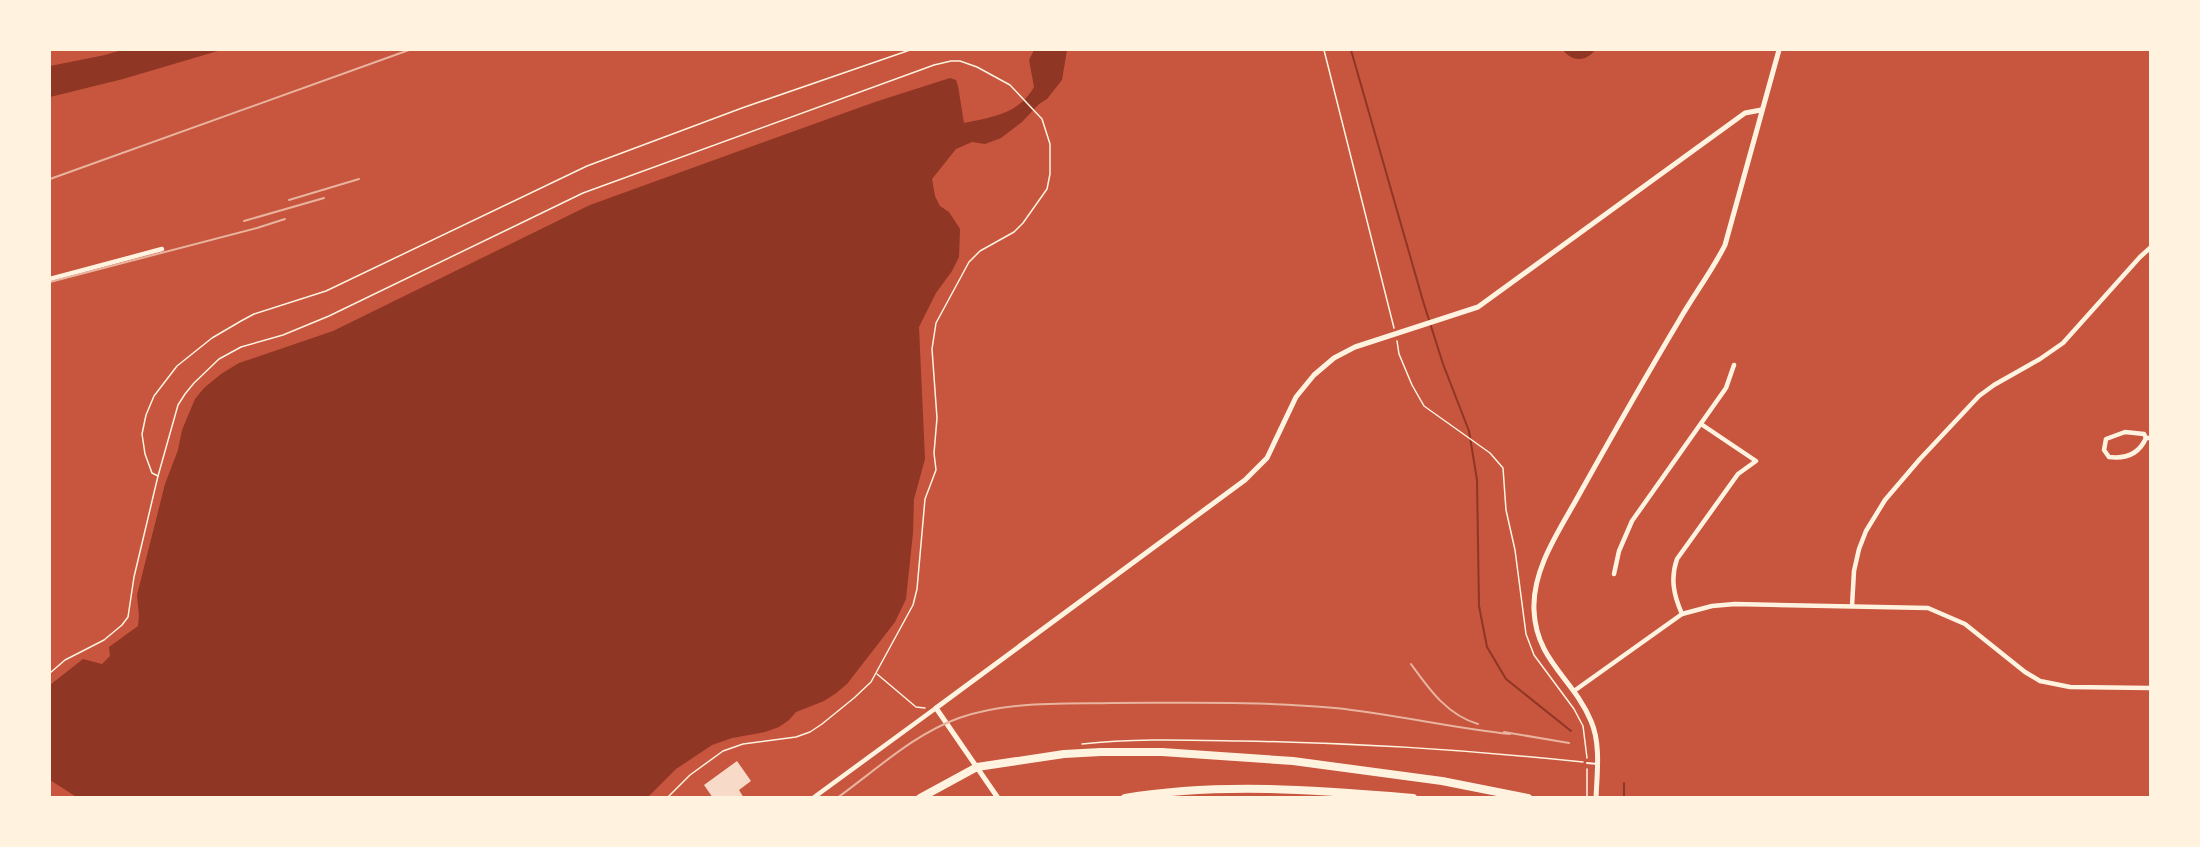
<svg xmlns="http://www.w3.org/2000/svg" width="2200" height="847" font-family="Overpass,sans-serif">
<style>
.water{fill:#8f3625}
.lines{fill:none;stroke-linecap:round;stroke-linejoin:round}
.stream{stroke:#8f3625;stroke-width:2}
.building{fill:#f7dbc8}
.path{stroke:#fff3e0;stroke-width:1.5}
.service{stroke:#fff3e0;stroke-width:2}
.minor{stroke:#fff3e0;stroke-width:4.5}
.tertiary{stroke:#fff3e0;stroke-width:5}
.motorway{stroke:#fff3e0;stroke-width:8}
.rail{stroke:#e9b49f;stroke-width:2}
</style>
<rect width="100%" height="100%" fill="#c8553d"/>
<g class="water">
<polygon points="122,50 221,50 123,79 50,97 50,66 105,55"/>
<path d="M 1034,50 L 1067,50 L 1062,80 L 1047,99 L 1039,104 L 1022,122 L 1001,138 L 985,144 L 972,142 L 956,149 L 932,179 L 935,196 L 940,206 L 949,212 L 960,229 L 959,257 L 952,271 L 936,293 L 919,327 L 925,459 L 914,499 L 913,533 L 906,599 L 895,622 L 847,684 L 835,694 L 824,701 L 796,712 L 789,720 L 779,727 L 765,732 L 732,738 L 712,745 L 676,769 L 648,797 L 78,798 L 50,780 L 50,685 L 83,659 L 102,664 L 110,656 L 109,647 L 138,626 L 139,616 L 137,595 L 165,484 L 178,450 L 182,430 L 195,399 L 204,388 L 221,374 L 239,363 L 333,331 L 590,205 L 875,102 L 950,78 L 956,80 L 958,86 L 964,123 C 992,117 1019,114 1034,87 L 1029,60 Z"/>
<path d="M 1563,50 L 1595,50 C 1586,62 1572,62 1563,50 Z"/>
</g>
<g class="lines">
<g class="stream">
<polyline points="1351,50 1423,301 1443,364 1469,431 1477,480 1479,606 1487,647 1506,679 1571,731"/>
<polyline points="1624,798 1624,783"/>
</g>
</g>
<polygon class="building" points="737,761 751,781 739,790 744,798 713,798 704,785"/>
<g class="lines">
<g class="path">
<polyline points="1324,50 1394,328"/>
<polyline points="1397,341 1399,354 1412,385 1424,406 1490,453 1503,468 1506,510 1515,550 1526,634 1534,655 1574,709 1583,726 1587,758"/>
<polyline points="158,476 178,405 185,394 194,383 219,359 241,347 283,335 329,316 583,193 934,65 951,61 960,61 977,67 1010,85 1042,119 1050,144 1050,174 1047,189 1023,223 1014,232 980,251 969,262 936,323 932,349 937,418 934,453 936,470 925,499 917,589 913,605 871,682 854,698 822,724 810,732 796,737 743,744 723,751 690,775 667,798"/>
<polyline points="50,673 65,660 104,640 122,625 128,617 134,577 158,476 152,473 145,454 142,434 146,415 154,396 177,366 212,338 241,321 254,314 326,291 587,166 742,108 910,50"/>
<polyline points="877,674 916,707 925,708"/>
<path d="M 1082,744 C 1134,738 1189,740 1241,741 C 1356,743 1469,750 1583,762"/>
<polyline points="50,796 53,798"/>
<polyline points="1587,798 1587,769"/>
</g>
<polyline class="service" points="1587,763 1598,764"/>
<g class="minor">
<polyline points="50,279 162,249"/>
<path d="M 2146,438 C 2139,454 2125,459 2109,457 L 2104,450 L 2106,439 L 2125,432 L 2144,434 L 2146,438 L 2150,438"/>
<polyline points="1614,574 1619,551 1632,521 1726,388 1734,365"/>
<polyline points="1852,606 1854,571 1859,549 1866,531 1885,500 1920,459 1979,396 1994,385 2040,359 2063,343 2140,257 2150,248"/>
<path d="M 1682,614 C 1674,596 1670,579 1677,559 L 1738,474 L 1756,461 L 1701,424"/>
<polyline points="1574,691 1682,614 1712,606 1735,604 1928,608 1965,624 2025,672 2040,681 2070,687 2150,688"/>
<polyline points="813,798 936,708"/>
</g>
<g class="tertiary">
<polyline points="998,798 936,708 1245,480 1267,458 1296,397 1314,375 1334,358 1355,347 1478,307 1745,113 1761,110"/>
<path d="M 1596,798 C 1597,773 1601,744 1591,721 C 1573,678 1536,661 1534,610 C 1532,568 1561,528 1580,493 C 1613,434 1646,376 1680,319 C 1695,293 1712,271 1725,245 L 1779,50"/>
</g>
<g class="motorway">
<polyline points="920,798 977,767 1064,754 1101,752 1162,752 1293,761 1442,781 1528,798"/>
<path d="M 1125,798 C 1220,782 1318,790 1413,798"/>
</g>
<g class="rail">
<polyline points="50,179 409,50"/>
<polyline points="289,200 359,179"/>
<polyline points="244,221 324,198"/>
<polyline points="50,282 257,228 285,219"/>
<path d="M 1411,664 C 1429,689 1447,715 1478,724"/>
<polyline points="1504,732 1569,743"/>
<path d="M 837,798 C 876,770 914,734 959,718 C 1008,701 1061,704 1112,703 C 1186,703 1261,701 1335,708 C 1394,714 1451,728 1510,734"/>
</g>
</g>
<rect width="2200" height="847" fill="none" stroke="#fff3e0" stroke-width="102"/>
</svg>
